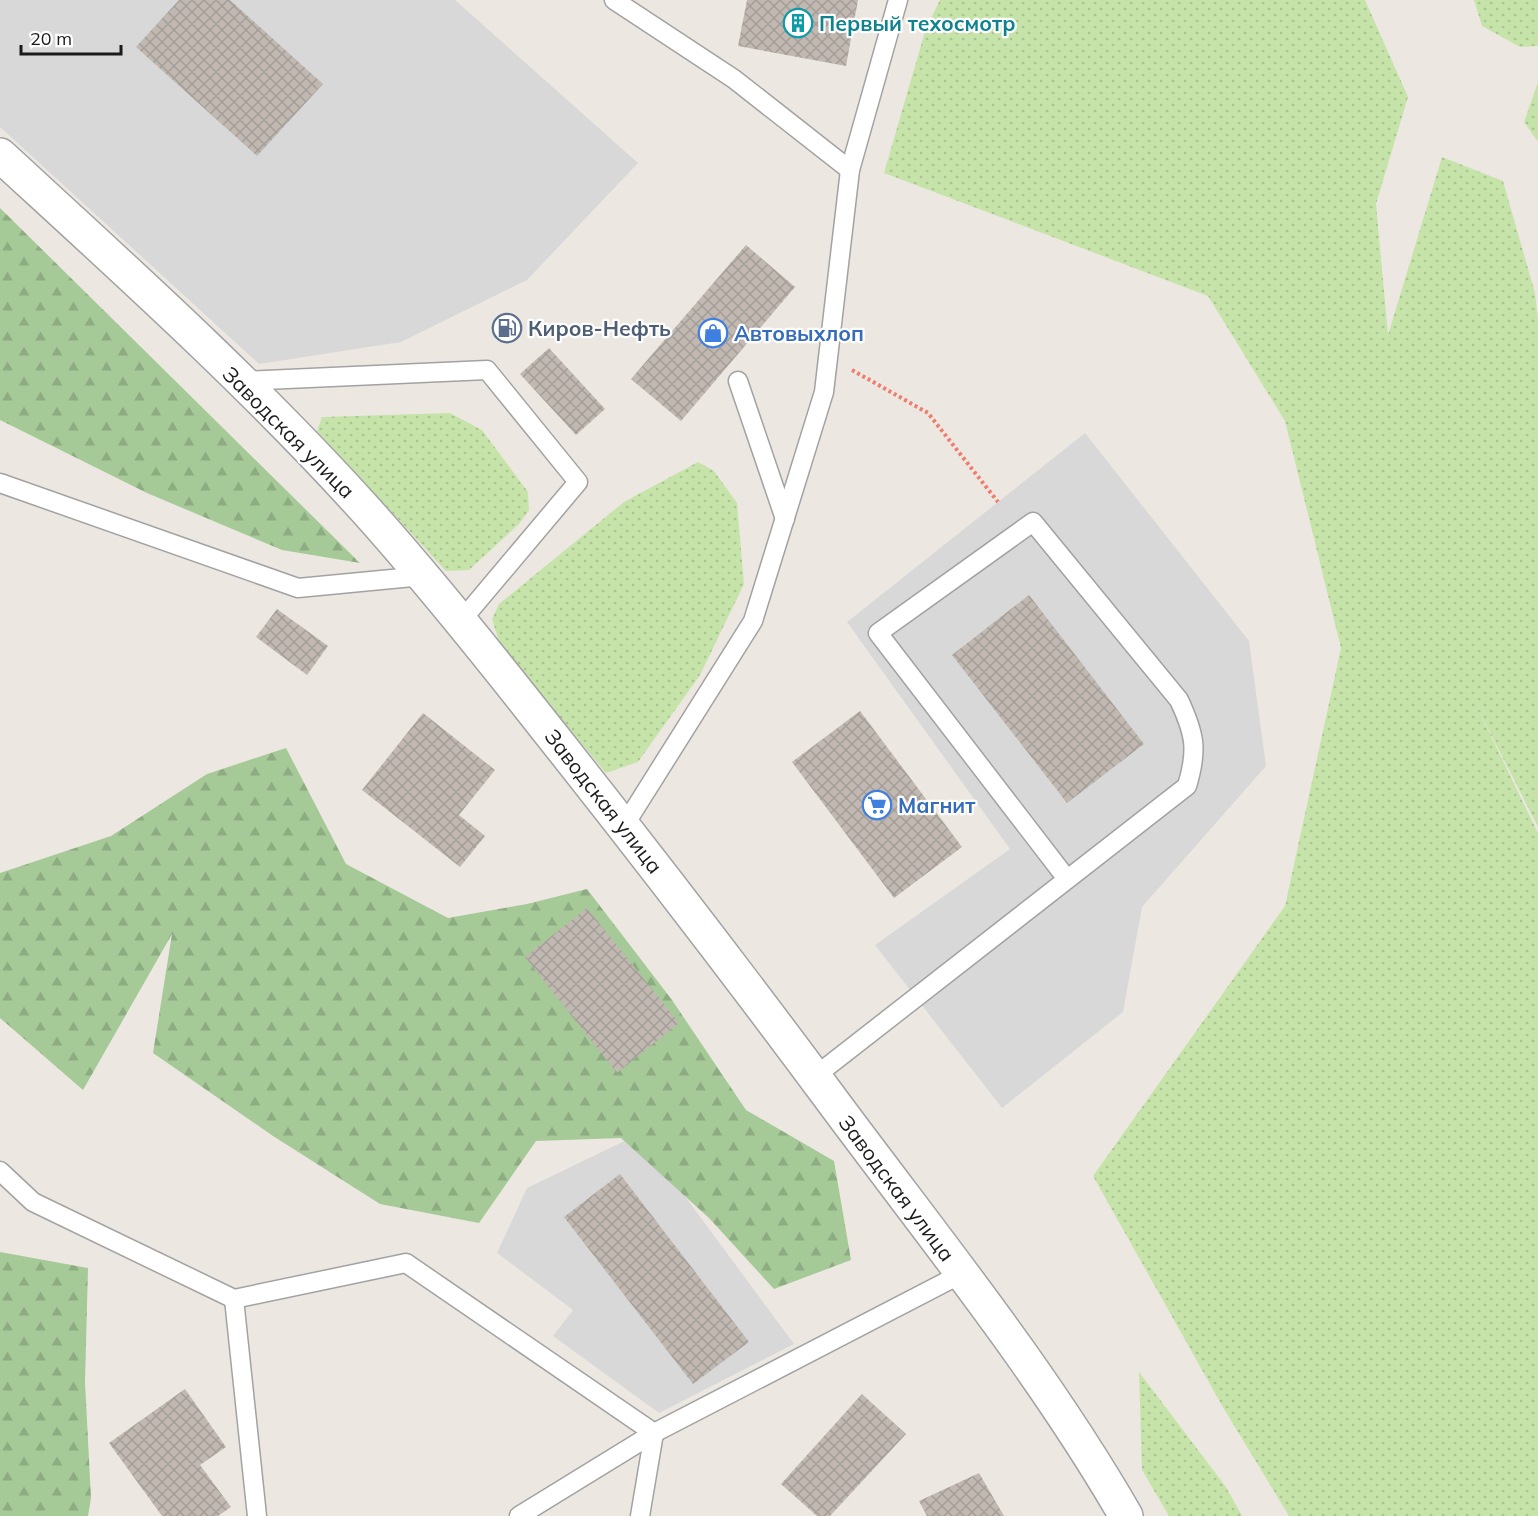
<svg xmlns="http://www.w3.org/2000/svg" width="1538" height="1516" font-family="Mulish,sans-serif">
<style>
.residential{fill:#d9d8d8}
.grass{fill:url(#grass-dots)}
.forest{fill:url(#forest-firs)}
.building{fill:url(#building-cross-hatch)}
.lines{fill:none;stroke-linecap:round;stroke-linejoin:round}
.lane-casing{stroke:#a2a2a2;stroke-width:21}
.street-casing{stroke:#a2a2a2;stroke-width:36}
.path{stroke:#f07c6e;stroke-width:4;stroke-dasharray:3 3;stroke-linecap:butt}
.lane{stroke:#fff;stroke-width:18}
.street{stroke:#fff;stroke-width:33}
.labels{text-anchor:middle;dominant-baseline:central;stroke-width:4.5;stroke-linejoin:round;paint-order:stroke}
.culture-label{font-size:21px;font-weight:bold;fill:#0d838f;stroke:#fff;text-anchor:start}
.service-label{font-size:21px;font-weight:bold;fill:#4e5e75;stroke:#fff;text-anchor:start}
.shop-label{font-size:21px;font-weight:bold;fill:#366cbe;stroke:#fff;text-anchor:start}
.street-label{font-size:21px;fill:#1b1b1b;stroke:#fff}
</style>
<defs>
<pattern id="grass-dots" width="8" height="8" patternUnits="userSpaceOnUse" patternTransform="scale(1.5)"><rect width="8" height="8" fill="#c6e4a9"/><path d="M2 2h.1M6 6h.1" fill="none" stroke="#aac391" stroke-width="1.8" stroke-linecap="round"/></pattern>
<pattern id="forest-firs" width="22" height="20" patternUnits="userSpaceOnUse" patternTransform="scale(1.5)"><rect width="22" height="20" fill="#a6c998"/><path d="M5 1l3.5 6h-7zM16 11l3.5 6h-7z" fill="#8eac82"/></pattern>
<pattern id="building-cross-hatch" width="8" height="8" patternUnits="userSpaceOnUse" patternTransform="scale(1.5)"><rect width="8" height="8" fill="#c0b8b1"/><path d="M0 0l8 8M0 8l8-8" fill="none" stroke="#a49e98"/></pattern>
</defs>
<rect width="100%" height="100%" fill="#ece8e1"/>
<g class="residential">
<polygon points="0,0 455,0 638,163 527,280 401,342 259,364 0,127"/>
<polygon points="1085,433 1249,641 1266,766 1142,907 1123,1012 1002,1108 875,945 1010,849 847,622"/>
<polygon points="639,1134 794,1344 659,1413 553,1336 573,1310 497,1253 527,1188"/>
</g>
<g class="grass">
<polygon points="940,0 1365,0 1408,97 1376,204 1388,335 1442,157 1503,181 1535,293 1538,320 1538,827 1477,707 1538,833 1538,1516 1289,1516 1224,1409 1093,1176 1285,906 1341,648 1285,421 1208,296 884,173 926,28"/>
<polygon points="1474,0 1538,0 1538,46 1520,47 1482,26"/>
<polygon points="1538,82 1538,142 1524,122"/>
<polygon points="450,413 482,430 528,492 529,510 519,524 469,570 446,571 317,431 322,417"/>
<polygon points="698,462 714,471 737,503 744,584 700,675 638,762 606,773 500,645 492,619 499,604 624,502"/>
<polygon points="1139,1372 1226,1487 1242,1516 1169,1516 1142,1470"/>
</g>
<g class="forest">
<polygon points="0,208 360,563 282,550 147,493 0,420"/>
<polygon points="286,748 346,864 448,918 527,904 587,889 672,1000 746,1110 834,1161 851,1260 774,1289 709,1218 621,1138 536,1141 479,1223 380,1204 273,1136 153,1053 172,934 83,1090 0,1018 0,873 111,836 207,774"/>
<polygon points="0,1252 88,1268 85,1382 91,1498 88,1516 0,1516"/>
</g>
<g class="building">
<polygon points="179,0 230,0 323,84 257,156 136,47"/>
<polygon points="747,0 858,0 846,66 738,46"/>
<polygon points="746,245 795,287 681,421 631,379"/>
<polygon points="549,348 605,409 576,435 520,374"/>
<polygon points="1029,595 1144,744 1067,803 952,655"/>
<polygon points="277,609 328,646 307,675 256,637"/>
<polygon points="860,711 962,847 894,898 792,762"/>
<polygon points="423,713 495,770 459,815 485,836 460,867 362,790"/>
<polygon points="587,908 679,1023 617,1073 525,957"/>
<polygon points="620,1174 749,1342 693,1384 564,1217"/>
<polygon points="185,1389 226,1447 200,1465 231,1507 218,1516 162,1516 109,1443"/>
<polygon points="862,1394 906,1434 830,1516 817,1516 781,1484"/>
<polygon points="979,1473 1004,1516 927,1516 919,1501"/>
</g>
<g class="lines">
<g class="lane-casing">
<g id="lane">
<polyline points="614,0 734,79 850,170"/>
<polyline points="241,381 487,370 578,482 461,621"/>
<polyline points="738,381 785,519"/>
<polyline points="0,483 298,588 423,576"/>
<polyline points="624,826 753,621 824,392 850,170 898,0"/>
<path d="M 814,1077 L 1187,786 C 1198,750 1195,734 1179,700 L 1033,522 L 878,633 L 1067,879"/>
<polyline points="0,1171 33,1202 234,1299 406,1263 654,1433 961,1274"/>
<polyline points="234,1299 257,1516"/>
<polyline points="519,1516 654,1433"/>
<polyline points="640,1516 654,1433"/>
</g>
</g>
<g class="street-casing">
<path id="street" d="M 0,155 C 124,269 251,383 364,508 C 428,579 487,653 546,728 C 642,849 736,971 828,1095 C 930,1233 1040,1367 1126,1516"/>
</g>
<polyline class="path" points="852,370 928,413 998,502"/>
<use href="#lane" class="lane"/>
<use href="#street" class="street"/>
</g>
<defs>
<g id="building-ring" transform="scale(1.5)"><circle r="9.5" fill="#fff" stroke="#0f9aa8" stroke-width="1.5"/><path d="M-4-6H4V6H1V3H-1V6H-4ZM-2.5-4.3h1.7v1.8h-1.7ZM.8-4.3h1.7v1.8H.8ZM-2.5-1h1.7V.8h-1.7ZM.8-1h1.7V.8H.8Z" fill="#0f9aa8"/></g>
<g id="fuel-ring" transform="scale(1.5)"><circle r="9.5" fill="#fff" stroke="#5c6f8a" stroke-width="1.5"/><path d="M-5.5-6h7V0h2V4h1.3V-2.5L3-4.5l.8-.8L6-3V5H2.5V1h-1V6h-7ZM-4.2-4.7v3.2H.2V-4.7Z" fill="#5c6f8a"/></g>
<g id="shop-ring" transform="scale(1.5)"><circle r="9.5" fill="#fff" stroke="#3f7fe0" stroke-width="1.5"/><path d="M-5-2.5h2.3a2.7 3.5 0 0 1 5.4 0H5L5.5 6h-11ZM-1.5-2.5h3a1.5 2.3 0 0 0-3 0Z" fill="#3f7fe0"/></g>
<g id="supermarket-ring" transform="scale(1.5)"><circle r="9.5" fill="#fff" stroke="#3f7fe0" stroke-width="1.5"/><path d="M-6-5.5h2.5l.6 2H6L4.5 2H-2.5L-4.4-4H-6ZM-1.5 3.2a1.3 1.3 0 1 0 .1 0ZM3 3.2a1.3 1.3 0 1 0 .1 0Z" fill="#3f7fe0"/></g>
</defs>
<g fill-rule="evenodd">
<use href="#building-ring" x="798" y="23"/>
<use href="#fuel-ring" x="507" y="328"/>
<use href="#shop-ring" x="713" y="333"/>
<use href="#supermarket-ring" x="877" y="805"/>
</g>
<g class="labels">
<g class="culture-label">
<text x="819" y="23">Первый техосмотр</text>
</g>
<g class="service-label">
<text x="528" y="328">Киров-Нефть</text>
</g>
<g class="shop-label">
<text x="734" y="333">Автовыхлоп</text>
<text x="898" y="805">Магнит</text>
</g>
<g class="street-label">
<text transform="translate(289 432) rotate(45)">Заводская улица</text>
<text transform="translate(604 801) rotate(52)">Заводская улица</text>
<text transform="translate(897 1188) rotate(53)">Заводская улица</text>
</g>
</g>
<path d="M21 45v9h100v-9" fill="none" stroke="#1b1b1b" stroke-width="3"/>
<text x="30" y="45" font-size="18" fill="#1b1b1b" stroke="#ffffff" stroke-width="4.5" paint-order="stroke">20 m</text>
</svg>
